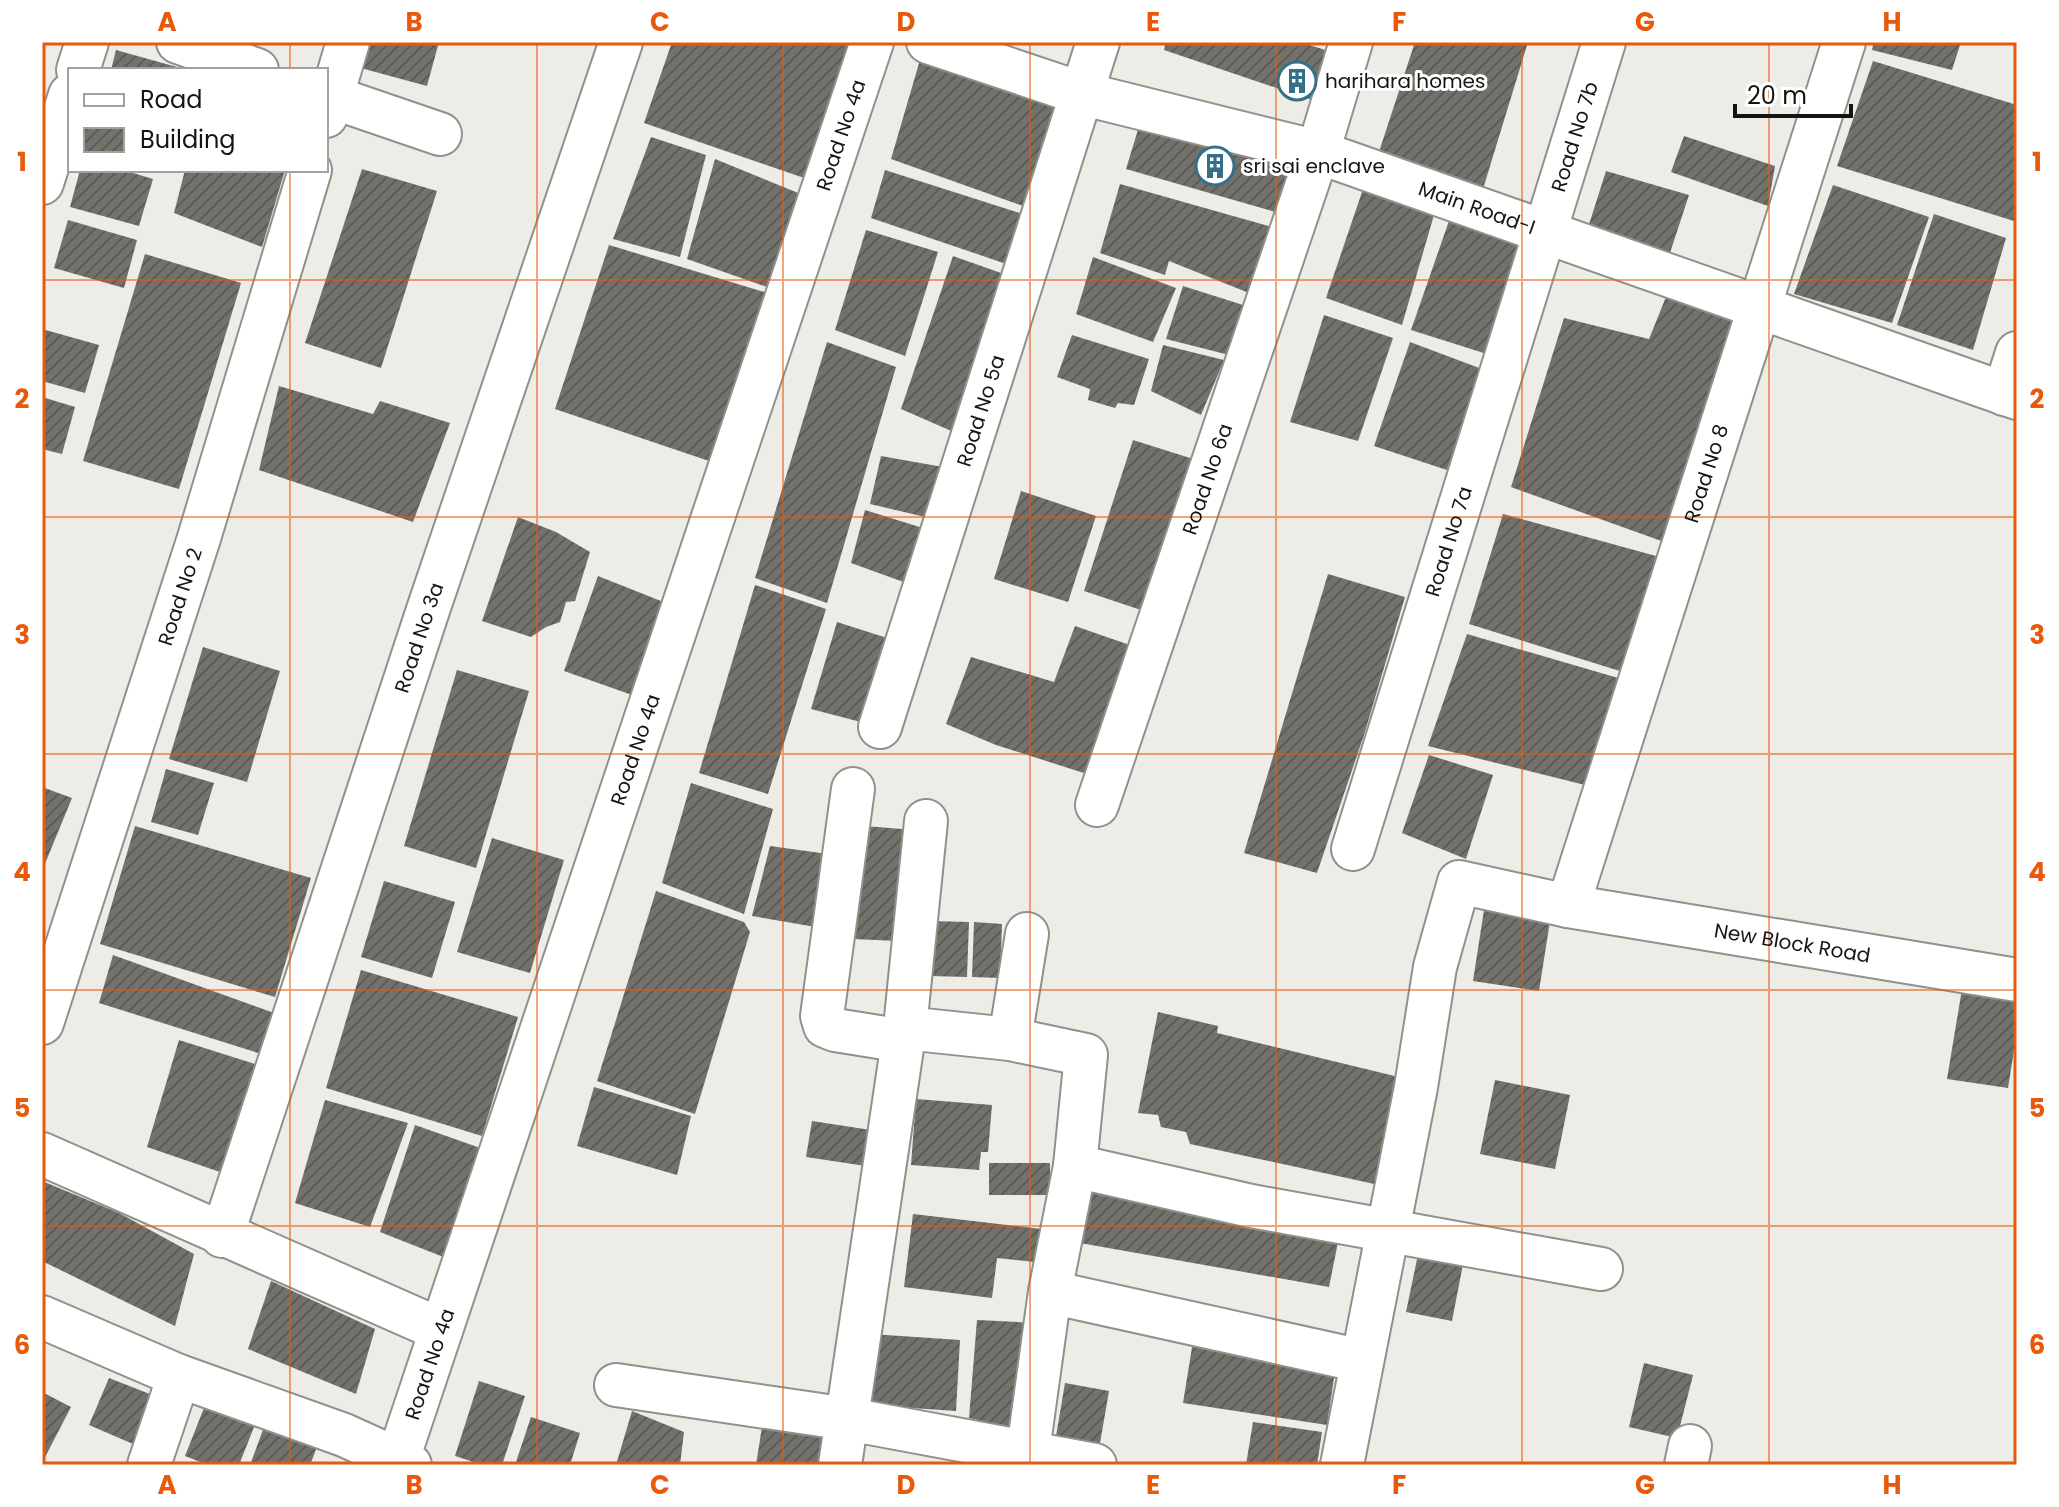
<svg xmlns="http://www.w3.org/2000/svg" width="2059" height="1507" font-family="Poppins,sans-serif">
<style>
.building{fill:url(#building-hatch)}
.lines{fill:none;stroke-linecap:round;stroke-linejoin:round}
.street-casing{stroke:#91908a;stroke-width:46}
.street{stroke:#fff;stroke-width:42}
.grid{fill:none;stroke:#e8590c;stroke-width:2;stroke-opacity:0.55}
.labels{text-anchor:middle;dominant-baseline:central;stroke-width:6;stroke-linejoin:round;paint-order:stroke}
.poi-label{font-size:20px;fill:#141412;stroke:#fff;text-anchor:start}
.street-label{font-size:20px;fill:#141412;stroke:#fff}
.neatline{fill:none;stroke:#e8590c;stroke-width:3}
.grid-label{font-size:26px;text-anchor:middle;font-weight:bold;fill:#e8590c}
</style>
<defs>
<pattern id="building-hatch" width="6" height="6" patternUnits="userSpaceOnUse" patternTransform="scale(2)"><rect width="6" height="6" fill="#73716c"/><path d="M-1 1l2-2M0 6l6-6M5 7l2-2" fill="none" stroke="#5d5c57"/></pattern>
</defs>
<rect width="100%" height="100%" fill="#eeece6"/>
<g class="building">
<polygon points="364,42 439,42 427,86 357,67"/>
<polygon points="672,42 852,42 810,180 644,123"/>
<polygon points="1166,42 1300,42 1344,56 1330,106 1164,50"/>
<polygon points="1415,42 1528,42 1479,202 1376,161"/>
<polygon points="1874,42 1961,42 1952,70 1872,50"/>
<polygon points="116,50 184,69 184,70 111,70"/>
<polygon points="922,53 1075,101 1040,212 891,159"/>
<polygon points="1873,61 2017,105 2017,211 2014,221 1837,166"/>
<polygon points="1144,110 1303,163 1289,216 1126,169"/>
<polygon points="1684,136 1775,166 1768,206 1671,172"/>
<polygon points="651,137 706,155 680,257 613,239"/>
<polygon points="715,159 808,197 778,291 687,259"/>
<polygon points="362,169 437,191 381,368 305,343"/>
<polygon points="80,170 123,170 153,179 139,226 70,207"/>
<polygon points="185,170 285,170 262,247 174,213"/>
<polygon points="885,170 1045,221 1030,272 871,218"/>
<polygon points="1606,171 1689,195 1666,265 1585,237"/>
<polygon points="1120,184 1283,230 1264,299 1169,261 1165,275 1100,253"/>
<polygon points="1833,185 1929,217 1892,323 1794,294"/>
<polygon points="1363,189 1436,208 1402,325 1326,298"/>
<polygon points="1934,214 2006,238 1973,350 1897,325"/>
<polygon points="1450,218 1524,238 1490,355 1411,330"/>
<polygon points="68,220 137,240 124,288 54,268"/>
<polygon points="866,230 938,252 905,356 835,330"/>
<polygon points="609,245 771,294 715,463 555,409"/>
<polygon points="145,254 241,283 179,489 83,461"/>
<polygon points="953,256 1021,280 972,440 901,409"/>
<polygon points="1093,257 1176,288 1153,342 1076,314"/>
<polygon points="1183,286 1259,310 1241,358 1166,339"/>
<polygon points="1670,287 1745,314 1667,543 1511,487 1564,318 1649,339"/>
<polygon points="1324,315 1393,338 1358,441 1290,422"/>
<polygon points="42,329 99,345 85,393 42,381"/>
<polygon points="1072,335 1149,359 1134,405 1118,403 1115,408 1088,400 1090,389 1057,377"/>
<polygon points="827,342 896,367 827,603 755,578"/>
<polygon points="1410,342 1482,369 1447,470 1374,446"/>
<polygon points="1163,345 1224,360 1201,415 1151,391"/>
<polygon points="279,386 373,414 380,401 450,423 413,522 259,470"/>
<polygon points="42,397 75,407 62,454 42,449"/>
<polygon points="1133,440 1190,458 1205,479 1159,616 1084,591"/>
<polygon points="881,456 954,469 938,520 870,504"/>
<polygon points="1021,491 1096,516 1068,602 994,579"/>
<polygon points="865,510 926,529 909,584 851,563"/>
<polygon points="1503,514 1656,556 1623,672 1469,624"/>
<polygon points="518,517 556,532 590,552 575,601 566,602 560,622 546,627 531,637 482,621"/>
<polygon points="1328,574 1405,597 1364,735 1317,873 1244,853"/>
<polygon points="598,576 671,605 635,696 564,671"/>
<polygon points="755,585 826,609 768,794 699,773"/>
<polygon points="837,622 906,644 880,727 811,709"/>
<polygon points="1075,626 1147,651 1109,781 996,745 946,724 971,657 1054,682"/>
<polygon points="1467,634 1625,680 1589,786 1428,746"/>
<polygon points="203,647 280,671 247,782 169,759"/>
<polygon points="457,670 529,691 476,868 404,846"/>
<polygon points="1429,755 1493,775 1466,859 1402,833"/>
<polygon points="166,769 214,783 198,835 151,822"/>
<polygon points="691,783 773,809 744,914 662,883"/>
<polygon points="42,787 72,798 42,871"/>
<polygon points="135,826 311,878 275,997 100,944"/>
<polygon points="865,826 914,830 898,941 852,939"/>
<polygon points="492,838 564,860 530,973 457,952"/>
<polygon points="770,846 835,855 821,928 752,916"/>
<polygon points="384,881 455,902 432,978 361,957"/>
<polygon points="656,891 744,922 750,932 695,1114 597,1081"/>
<polygon points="1484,910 1550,921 1539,991 1473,981"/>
<polygon points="931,921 969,922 967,977 930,976"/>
<polygon points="974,922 1002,924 1000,978 972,977"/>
<polygon points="113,955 274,1013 258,1053 99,1003"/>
<polygon points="361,970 518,1017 482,1136 326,1088"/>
<polygon points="1962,989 2017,997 2017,1031 2008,1088 1947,1079"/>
<polygon points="1158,1012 1218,1026 1217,1033 1407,1079 1379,1185 1190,1144 1186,1132 1161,1127 1158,1115 1138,1113"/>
<polygon points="179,1040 255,1064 220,1172 147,1147"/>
<polygon points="1495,1080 1570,1095 1555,1169 1480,1154"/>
<polygon points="594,1087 691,1116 677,1175 577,1146"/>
<polygon points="916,1099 992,1105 988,1152 981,1152 979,1170 911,1165"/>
<polygon points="325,1100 408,1123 370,1227 295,1203"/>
<polygon points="812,1121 884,1132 879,1168 806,1157"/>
<polygon points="415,1125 486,1150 451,1260 380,1232"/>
<rect x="989" y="1163" width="61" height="32"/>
<polygon points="42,1181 119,1213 194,1254 175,1326 42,1261"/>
<polygon points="1089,1192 1339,1237 1329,1287 1080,1243"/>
<polygon points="913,1214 1058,1231 1055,1264 997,1258 992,1298 904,1287"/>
<polygon points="1420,1245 1465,1254 1452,1321 1406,1312"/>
<polygon points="271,1281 375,1329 356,1394 248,1349"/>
<polygon points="977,1320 1036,1323 1016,1429 969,1418"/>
<polygon points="871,1334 960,1340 956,1411 867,1405"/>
<polygon points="1194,1335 1337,1358 1327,1425 1183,1403"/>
<polygon points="1644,1363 1693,1375 1677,1438 1629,1427"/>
<polygon points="109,1378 160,1398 140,1447 89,1425"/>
<polygon points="479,1381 525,1396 502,1465 483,1465 455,1456"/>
<polygon points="1065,1383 1109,1391 1099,1449 1055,1442"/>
<polygon points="42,1392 71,1407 42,1463"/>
<polygon points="204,1408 254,1427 239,1465 208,1465 185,1456"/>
<polygon points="632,1411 684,1432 680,1465 616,1465"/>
<polygon points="764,1414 826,1423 819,1465 756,1465"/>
<polygon points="531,1417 580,1433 570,1465 515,1465"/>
<polygon points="1253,1422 1322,1432 1317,1465 1246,1465"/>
<polygon points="264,1427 317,1447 310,1465 250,1465"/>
</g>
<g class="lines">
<g class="street-casing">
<g id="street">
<polyline points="178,42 257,70"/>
<path id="s1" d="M 928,42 L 1080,93 L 1318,152 L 2017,398"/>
<polyline points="78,70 87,42"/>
<polyline points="326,95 440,134"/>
<polyline points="326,116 348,42"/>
<polyline points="42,183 70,95"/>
<polyline points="2004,394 2017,353"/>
<path id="s2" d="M 880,727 L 1098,42"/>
<polyline points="853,789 822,1016 825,1026 835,1030 904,1041"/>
<path id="s3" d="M 1097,805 L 1318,152 L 1351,42"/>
<path id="s4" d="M 1353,849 L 1604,42"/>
<path id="s5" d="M 1568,906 L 1844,42"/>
<path id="s6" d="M 42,1023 L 199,538 L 310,170"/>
<polyline points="905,1028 1010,1039 1086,1055 1075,1166"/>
<polyline points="1010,1039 1027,934"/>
<polyline points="42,1154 441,1330"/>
<path id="s7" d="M 222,1236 L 428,610 L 621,42"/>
<polyline points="1050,1292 1362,1361"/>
<polyline points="42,1317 179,1376 344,1435 410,1465"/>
<polyline points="616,1385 848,1419 1095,1465"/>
<path id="s8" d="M 398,1459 L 872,42"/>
<polyline points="149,1465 179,1376"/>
<polyline points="840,1465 905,1028 926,821"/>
<polyline points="1026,1465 1050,1292 1075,1166 1251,1206 1601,1269"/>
<path id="s9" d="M 1342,1465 L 1416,1087 L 1435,967 L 1459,882 L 1568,906 L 2017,980"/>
<polyline points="1686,1465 1690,1446"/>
</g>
</g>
<use href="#street" class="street"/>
</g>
<path class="grid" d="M 290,42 L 290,70M 537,42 L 537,1465M 783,42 L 783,1465M 1030,42 L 1030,1465M 1276,42 L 1276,1465M 1522,42 L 1522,1465M 1769,42 L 1769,1465M 290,170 L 290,1465M 42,280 L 2017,280M 42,517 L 2017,517M 42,754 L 2017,754M 42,990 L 2017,990M 42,1226 L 2017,1226"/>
<defs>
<g id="building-ring" transform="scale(2)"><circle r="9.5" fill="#fff" stroke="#356f88" stroke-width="1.5"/><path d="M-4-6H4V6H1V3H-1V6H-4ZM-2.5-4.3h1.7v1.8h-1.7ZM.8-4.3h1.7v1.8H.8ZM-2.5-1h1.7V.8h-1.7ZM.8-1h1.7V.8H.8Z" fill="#356f88"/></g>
</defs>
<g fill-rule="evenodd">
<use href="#building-ring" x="1297" y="81"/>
<use href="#building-ring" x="1215" y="166"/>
</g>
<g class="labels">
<g class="poi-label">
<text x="1325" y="81">harihara homes</text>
<text x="1243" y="166">sri sai enclave</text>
</g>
<g class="street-label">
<text stroke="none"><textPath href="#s8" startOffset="1396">Road No 4a</textPath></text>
<text stroke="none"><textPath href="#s4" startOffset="746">Road No 7b</textPath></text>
<text stroke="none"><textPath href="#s1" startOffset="574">Main Road-I</textPath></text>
<text stroke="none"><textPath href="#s2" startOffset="332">Road No 5a</textPath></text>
<text stroke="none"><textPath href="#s5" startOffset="454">Road No 8</textPath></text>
<text stroke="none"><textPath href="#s3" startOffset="344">Road No 6a</textPath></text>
<text stroke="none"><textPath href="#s4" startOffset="322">Road No 7a</textPath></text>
<text stroke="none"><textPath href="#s6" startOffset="448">Road No 2</textPath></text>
<text stroke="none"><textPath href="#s7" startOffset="630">Road No 3a</textPath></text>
<text stroke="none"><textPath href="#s8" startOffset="748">Road No 4a</textPath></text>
<text stroke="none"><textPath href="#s9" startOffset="934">New Block Road</textPath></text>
<text stroke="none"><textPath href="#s8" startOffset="100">Road No 4a</textPath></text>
</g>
</g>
<rect width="2059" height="1507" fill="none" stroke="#ffffff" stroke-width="88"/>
<rect x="68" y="68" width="260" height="104" fill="#ffffff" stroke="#a1a1a0" stroke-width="2"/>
<rect x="84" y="94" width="40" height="12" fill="#ffffff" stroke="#a1a1a0" stroke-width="2"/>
<text x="140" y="108" font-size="24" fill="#141412">Road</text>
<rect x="84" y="128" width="40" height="24" fill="url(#building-hatch)" stroke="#a1a1a0" stroke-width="2"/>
<text x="140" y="148" font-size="24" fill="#141412">Building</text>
<path d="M1735 104v12h116v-12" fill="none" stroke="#141412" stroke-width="4"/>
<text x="1747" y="104" font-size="24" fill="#141412" stroke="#ffffff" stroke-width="6" paint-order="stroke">20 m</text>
<rect x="44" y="44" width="1971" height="1419" class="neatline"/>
<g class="grid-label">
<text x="167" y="31">A</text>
<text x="414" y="31">B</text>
<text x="660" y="31">C</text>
<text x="906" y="31">D</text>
<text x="1153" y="31">E</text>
<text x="1399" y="31">F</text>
<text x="1645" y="31">G</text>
<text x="1892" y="31">H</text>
<text x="22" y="171">1</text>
<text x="2037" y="171">1</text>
<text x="22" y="408">2</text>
<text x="2037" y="408">2</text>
<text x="22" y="644">3</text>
<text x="2037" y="644">3</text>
<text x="22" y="881">4</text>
<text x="2037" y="881">4</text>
<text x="22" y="1117">5</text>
<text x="2037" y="1117">5</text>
<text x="22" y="1354">6</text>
<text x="2037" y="1354">6</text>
<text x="167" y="1494">A</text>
<text x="414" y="1494">B</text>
<text x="660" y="1494">C</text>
<text x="906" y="1494">D</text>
<text x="1153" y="1494">E</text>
<text x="1399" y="1494">F</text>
<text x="1645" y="1494">G</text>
<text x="1892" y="1494">H</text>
</g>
</svg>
